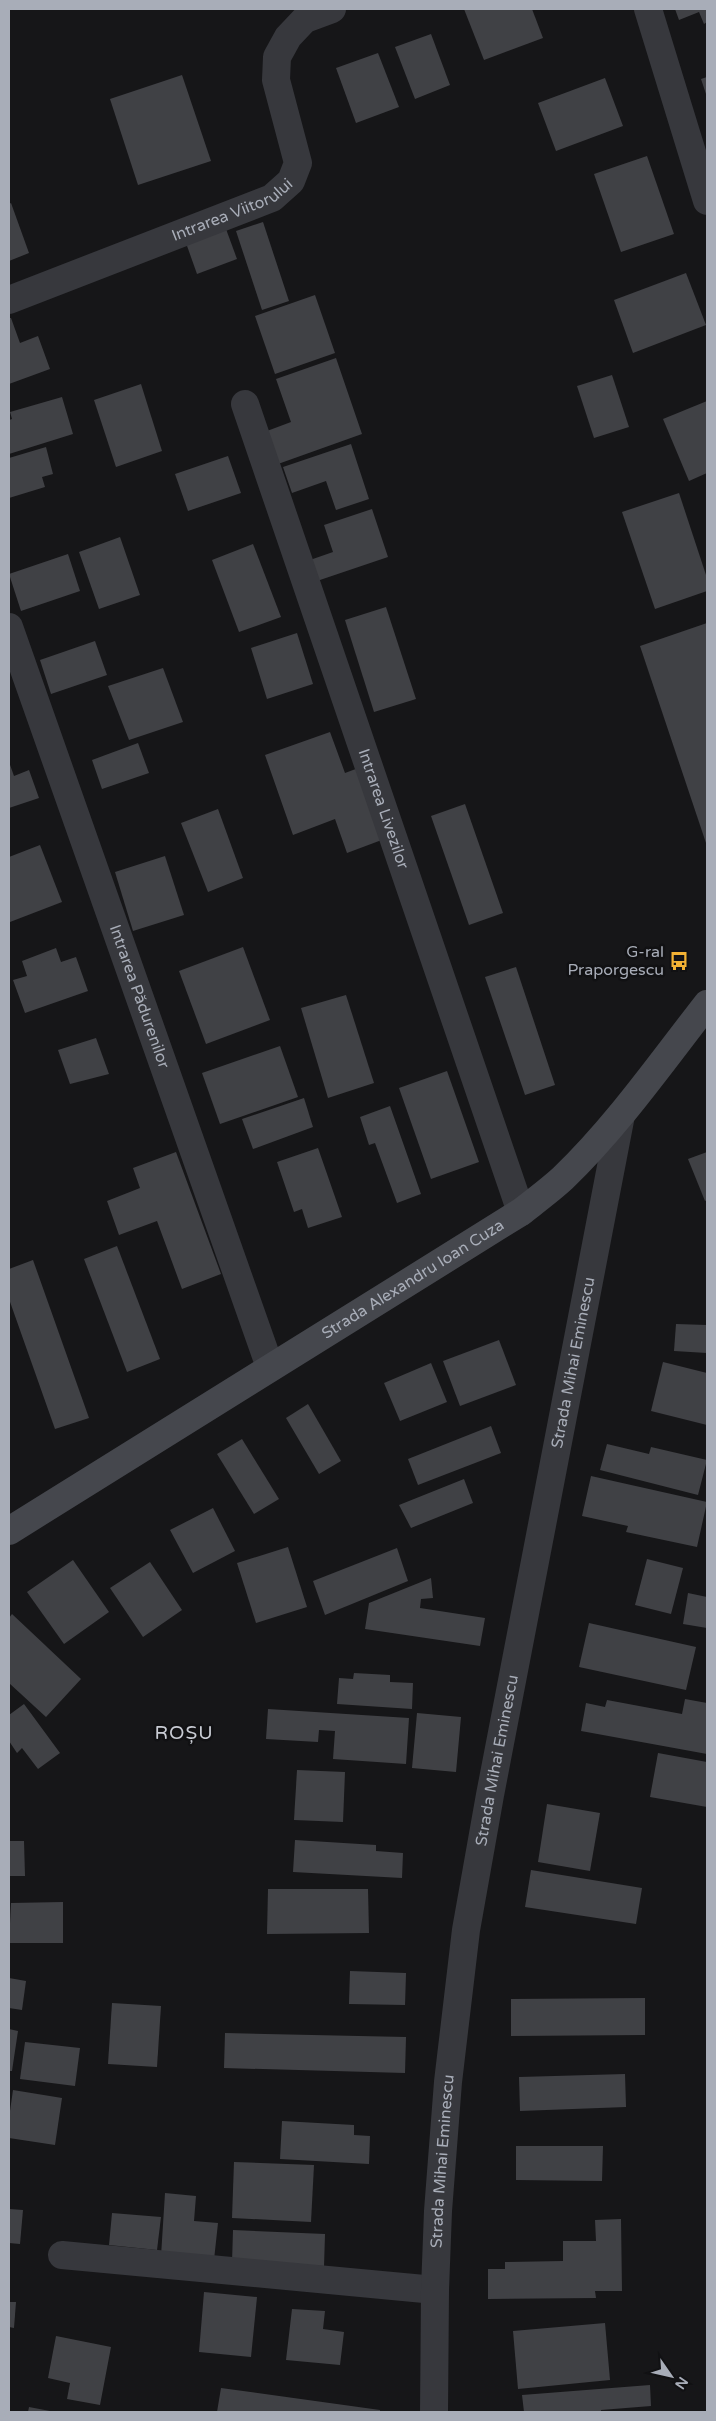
<svg xmlns="http://www.w3.org/2000/svg" width="716" height="2421" font-family="'Varela Round',sans-serif">
<style>
.building{fill:#404145}
.lines{fill:none;stroke-linecap:round;stroke-linejoin:round}
.minor{stroke:#37383d;stroke-width:28}
.tertiary{stroke:#37383d;stroke-width:28}
.secondary{stroke:#45474d;stroke-width:28}
.labels{text-anchor:middle;dominant-baseline:central;stroke-width:5;stroke-linejoin:round;paint-order:stroke}
.street-label{font-size:16px;fill:#a8adb8;stroke:#111113}
.poi-label{font-size:16px;fill:#a8adb8;stroke:#111113;text-anchor:end}
.quarter-label{font-size:19px;letter-spacing:1px;fill:#c9ccd4;stroke:#111113}
</style>
<rect width="100%" height="100%" fill="#161618"/>
<g class="building">
<polygon points="464,9 532,9 543,38 484,60"/>
<polygon points="675,9 707,9 707,22 704,24 699,12 679,20"/>
<polygon points="431,34 450,85 415,99 395,47"/>
<polygon points="378,53 399,107 356,123 336,68"/>
<polygon points="182,75 211,161 138,185 110,99"/>
<polygon points="707,77 707,97 701,79"/>
<polygon points="605,78 623,126 556,151 538,103"/>
<polygon points="647,156 674,234 621,252 594,174"/>
<polygon points="11,203 29,253 9,261 9,204"/>
<polygon points="263,222 289,301 262,310 236,231"/>
<polygon points="226,229 237,259 197,274 186,243"/>
<polygon points="686,273 706,325 633,353 614,300"/>
<polygon points="315,295 335,353 275,374 255,316"/>
<polygon points="9,318 11,318 20,343 38,336 50,369 9,384"/>
<polygon points="336,358 362,434 278,464 267,431 291,422 276,379"/>
<polygon points="612,375 629,427 594,438 577,386"/>
<polygon points="141,384 162,451 116,467 94,400"/>
<polygon points="62,397 73,434 9,454 9,420 12,419 10,412"/>
<polygon points="707,401 707,473 689,481 663,419"/>
<polygon points="351,444 369,499 336,510 326,481 292,493 283,467"/>
<polygon points="46,447 53,474 42,477 45,487 9,498 9,458"/>
<polygon points="228,456 241,493 188,511 175,474"/>
<polygon points="679,493 707,578 707,591 655,609 622,512"/>
<polygon points="372,509 388,557 317,581 310,560 333,552 324,525"/>
<polygon points="120,537 140,595 99,609 79,552"/>
<polygon points="253,544 281,617 239,632 212,560"/>
<polygon points="68,554 80,591 21,611 9,574"/>
<polygon points="386,607 416,699 374,712 345,620"/>
<polygon points="707,623 707,846 640,646"/>
<polygon points="297,633 313,684 267,699 251,648"/>
<polygon points="95,641 107,675 51,694 40,660"/>
<polygon points="163,668 183,722 129,740 108,686"/>
<polygon points="330,732 345,773 361,767 387,838 347,853 335,819 293,835 265,755"/>
<polygon points="138,743 149,773 102,789 92,760"/>
<polygon points="9,762 14,776 29,770 39,798 9,808"/>
<polygon points="465,804 503,913 469,925 431,816"/>
<polygon points="218,809 243,878 208,892 181,823"/>
<polygon points="40,845 62,902 10,922 9,857"/>
<polygon points="165,856 184,915 133,931 115,872"/>
<polygon points="243,947 270,1020 206,1044 179,971"/>
<polygon points="56,948 61,962 76,957 88,991 25,1013 13,980 27,976 22,961"/>
<polygon points="516,967 555,1085 525,1095 485,977"/>
<polygon points="346,995 374,1083 328,1098 301,1008"/>
<polygon points="96,1038 109,1074 70,1084 58,1050"/>
<polygon points="280,1046 298,1097 220,1124 202,1073"/>
<polygon points="447,1071 479,1162 431,1179 399,1088"/>
<polygon points="304,1098 313,1127 253,1149 242,1119"/>
<polygon points="390,1106 421,1194 397,1203 375,1143 369,1145 360,1117"/>
<polygon points="318,1148 342,1217 308,1228 302,1209 294,1212 277,1162"/>
<polygon points="176,1152 221,1274 182,1289 157,1221 119,1235 107,1201 140,1188 133,1168"/>
<polygon points="707,1152 707,1200 705,1201 688,1159"/>
<polygon points="117,1246 160,1359 127,1372 84,1259"/>
<polygon points="33,1260 89,1418 55,1429 9,1299 9,1269"/>
<polygon points="676,1324 707,1325 707,1353 674,1351"/>
<polygon points="499,1340 516,1385 460,1406 443,1361"/>
<polygon points="663,1362 707,1373 707,1425 651,1411"/>
<polygon points="431,1363 447,1402 400,1421 384,1383"/>
<polygon points="308,1404 341,1461 319,1474 286,1418"/>
<polygon points="491,1426 501,1453 418,1485 408,1459"/>
<polygon points="242,1439 279,1499 254,1514 217,1454"/>
<polygon points="607,1444 649,1454 651,1447 707,1460 698,1495 600,1470"/>
<polygon points="591,1476 707,1502 697,1547 626,1532 628,1526 582,1516"/>
<polygon points="464,1479 473,1503 411,1528 399,1505"/>
<polygon points="213,1508 235,1551 193,1573 170,1530"/>
<polygon points="288,1547 307,1607 256,1623 237,1563"/>
<polygon points="397,1548 408,1581 325,1615 313,1581"/>
<polygon points="647,1559 683,1568 671,1614 635,1605"/>
<polygon points="73,1560 109,1612 64,1644 27,1592"/>
<polygon points="150,1562 182,1610 143,1637 110,1588"/>
<polygon points="431,1578 433,1598 421,1599 420,1608 485,1618 480,1646 365,1629 369,1603"/>
<polygon points="688,1593 707,1597 707,1628 683,1624"/>
<polygon points="12,1614 81,1679 46,1717 9,1683 9,1618"/>
<polygon points="589,1623 696,1647 686,1690 579,1667"/>
<polygon points="354,1673 390,1675 390,1682 413,1683 412,1709 337,1704 339,1678 353,1679"/>
<polygon points="685,1699 707,1703 707,1754 581,1731 586,1703 605,1707 607,1700 682,1714"/>
<polygon points="24,1704 60,1753 38,1769 22,1748 17,1753 9,1741 9,1715"/>
<polygon points="268,1709 409,1718 406,1764 333,1759 335,1731 319,1730 318,1742 266,1739"/>
<polygon points="417,1713 461,1717 456,1772 412,1768"/>
<polygon points="658,1753 707,1762 707,1807 650,1797"/>
<polygon points="297,1770 345,1772 343,1822 294,1820"/>
<polygon points="547,1804 600,1813 590,1871 538,1862"/>
<polygon points="295,1840 376,1845 376,1851 403,1853 402,1878 293,1872"/>
<polygon points="9,1841 24,1841 25,1876 9,1876"/>
<polygon points="531,1870 642,1888 636,1924 525,1907"/>
<polygon points="268,1889 368,1889 369,1933 267,1934"/>
<polygon points="63,1902 63,1943 9,1943 11,1903"/>
<polygon points="350,1971 406,1973 405,2005 349,2004"/>
<polygon points="9,1978 26,1981 22,2010 9,2008"/>
<polygon points="645,1998 645,2035 511,2036 511,1999"/>
<polygon points="112,2003 161,2006 157,2067 108,2064"/>
<polygon points="9,2029 18,2031 12,2071 9,2071"/>
<polygon points="225,2033 406,2037 405,2073 224,2068"/>
<polygon points="25,2042 80,2048 75,2086 20,2079"/>
<polygon points="625,2074 626,2107 520,2111 519,2077"/>
<polygon points="13,2090 62,2098 55,2145 9,2138 9,2118"/>
<polygon points="282,2121 354,2125 354,2135 370,2136 369,2164 280,2159"/>
<polygon points="516,2146 603,2146 602,2181 516,2180"/>
<polygon points="234,2162 314,2165 311,2222 232,2218"/>
<polygon points="165,2193 196,2196 194,2221 218,2223 214,2260 161,2256"/>
<polygon points="9,2209 23,2210 20,2244 9,2243"/>
<polygon points="112,2213 161,2217 157,2250 109,2245"/>
<polygon points="621,2219 622,2291 595,2291 596,2298 488,2299 488,2269 505,2269 505,2262 563,2261 563,2241 596,2241 595,2220"/>
<polygon points="233,2230 325,2234 324,2266 232,2262"/>
<polygon points="204,2292 257,2297 251,2357 199,2352"/>
<polygon points="9,2302 16,2302 14,2328 9,2327"/>
<polygon points="292,2309 325,2311 323,2329 344,2332 340,2365 286,2360"/>
<polygon points="605,2323 610,2380 518,2389 513,2331"/>
<polygon points="56,2336 111,2347 100,2405 67,2399 70,2383 48,2378"/>
<polygon points="650,2385 651,2406 601,2410 601,2412 524,2412 522,2395"/>
<polygon points="221,2388 380,2410 380,2412 217,2412"/>
<polygon points="29,2407 50,2411 50,2412 28,2412"/>
</g>
<g class="lines">
<g class="minor">
<polyline points="648,9 707,201"/>
<path id="s1" d="M 9,300 L 272,198 L 291,181 L 298,163 L 276,80 L 277,57 L 288,37 L 305,19 L 332,9"/>
<path id="s2" d="M 245,404 L 521,1212"/>
<path id="s3" d="M 9,627 L 270,1367"/>
<polyline points="62,2255 435,2290"/>
</g>
<path class="tertiary" id="s4" d="M 434,2412 L 435,2290 L 438,2211 L 448,2082 L 466,1930 L 490,1795 L 621,1115"/>
<path class="secondary" id="s5" d="M 9,1531 L 521,1212 C 535,1201 550,1190 563,1178 C 617,1126 661,1063 707,1004"/>
</g>
<defs>
<g id="bus-bare" transform="scale(1.5)"><path d="M-5-6H5V4H4V6H2V4H-2V6H-4V4H-5ZM-3.5-4V0h7V-4ZM-3.5 1.2v1.5H-2V1.2ZM2 1.2v1.5H3.5V1.2Z" fill="#f2b134" stroke="#111113" stroke-width="2.5" paint-order="stroke"/></g>
</defs>
<g fill-rule="evenodd">
<use href="#bus-bare" x="679" y="961"/>
</g>
<g class="labels">
<g class="street-label">
<text stroke="none"><textPath href="#s1" startOffset="241">Intrarea Viitorului</textPath></text>
<text stroke="none"><textPath href="#s2" startOffset="428">Intrarea Livezilor</textPath></text>
<text stroke="none"><textPath href="#s3" startOffset="392">Intrarea Pădurenilor</textPath></text>
<text stroke="none"><textPath href="#s5" startOffset="476">Strada Alexandru Ioan Cuza</textPath></text>
<text stroke="none"><textPath href="#s4" startOffset="1061">Strada Mihai Eminescu</textPath></text>
<text stroke="none"><textPath href="#s4" startOffset="656">Strada Mihai Eminescu</textPath></text>
<text stroke="none"><textPath href="#s4" startOffset="251">Strada Mihai Eminescu</textPath></text>
</g>
<g class="poi-label">
<text x="664" y="952">G-ral<tspan x="664" dy="18">Praporgescu</tspan></text>
</g>
<g class="quarter-label">
<text x="184" y="1733">ROȘU</text>
</g>
</g>
<rect width="716" height="2421" fill="none" stroke="#a8adb8" stroke-width="20"/>
<g transform="translate(671 2376) rotate(124)" stroke="#111113" stroke-width="4" paint-order="stroke">
<path d="M0-4L9 19L0 12L-9 19Z" fill="#a8adb8"/>
<text y="-8" font-size="14" font-weight="bold" text-anchor="middle" fill="#a8adb8">N</text>
</g>
</svg>
